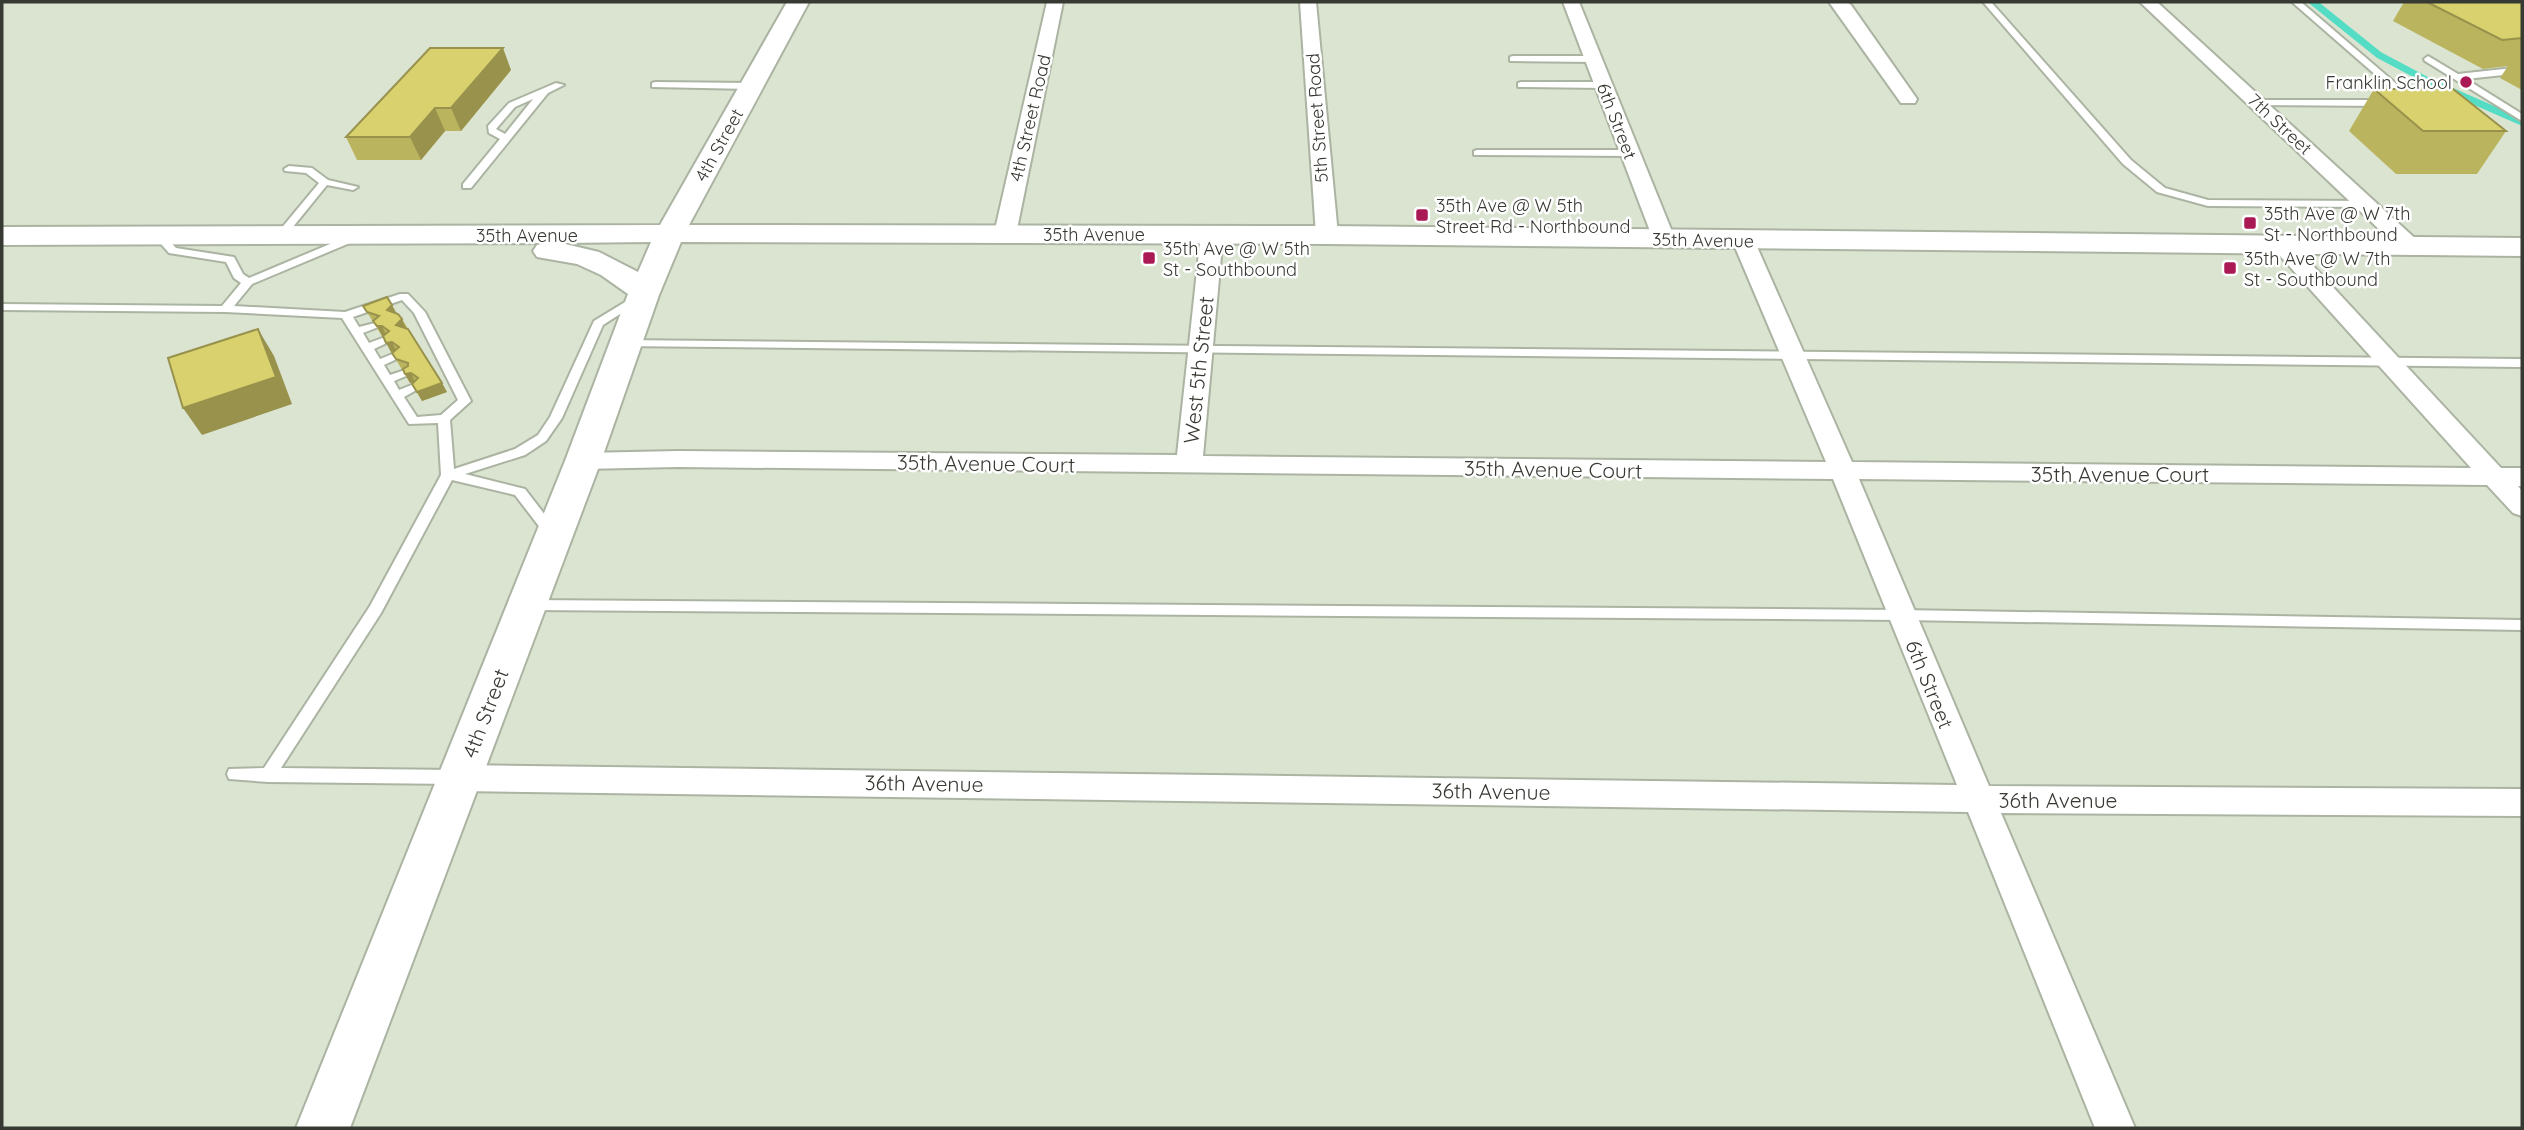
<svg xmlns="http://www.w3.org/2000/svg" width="2524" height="1130" font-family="Quicksand,sans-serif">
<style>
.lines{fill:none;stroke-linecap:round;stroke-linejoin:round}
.stream{stroke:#54dcc5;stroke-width:7}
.lane-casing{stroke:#abb4a2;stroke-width:4}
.street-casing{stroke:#abb4a2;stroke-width:4}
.secondary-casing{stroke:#abb4a2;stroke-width:4}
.lane{fill:#fff;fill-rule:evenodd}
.street{fill:#fff;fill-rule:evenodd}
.secondary{fill:#fff;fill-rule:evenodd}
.wall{fill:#bbb45e}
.shaded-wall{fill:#98924c}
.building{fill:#d9d16d;stroke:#98924c;stroke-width:2}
.poi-dot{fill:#aa1954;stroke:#fff;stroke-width:2.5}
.labels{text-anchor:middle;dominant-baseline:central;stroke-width:5;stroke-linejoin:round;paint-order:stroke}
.far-poi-label{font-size:18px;fill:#363a32;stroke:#fff;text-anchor:start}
.far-street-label{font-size:18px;fill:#363a32;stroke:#fff}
.street-label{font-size:21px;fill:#363a32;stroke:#fff}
</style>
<rect width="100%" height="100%" fill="#dae4d1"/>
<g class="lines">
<polyline class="stream" points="2313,2 2379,55 2428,81 2522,122"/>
<g class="lane-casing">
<g id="lane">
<polygon points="1983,2 1991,2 2131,160 2165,188 2208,200 2366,201 2371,204 2366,207 2208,206 2157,192 2123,164"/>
<polygon points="2292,2 2301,2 2415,100 2415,104 2409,104"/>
<polygon points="1513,56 1592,56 1596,59 1592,62 1510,61 1510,57"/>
<polygon points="2428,56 2458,74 2522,67 2522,73 2466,79 2522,114 2522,121 2425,61 2424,59"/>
<polygon points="655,82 751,83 756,86 751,89 652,87 652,83"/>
<polygon points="1521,82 1603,82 1608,85 1603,88 1518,87 1518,83"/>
<path d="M 556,83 L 564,85 L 548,93 L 471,188 L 463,188 L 463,184 L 500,139 L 489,133 L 488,126 L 509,103 ZM 533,99 L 505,134 L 496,129 L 515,107 Z"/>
<polygon points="2257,100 2385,100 2390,103 2385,106 2254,105 2254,101"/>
<polygon points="1477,150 1629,150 1634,153 1629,156 1474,155 1474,151"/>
<polygon points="289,166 312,168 328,180 358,187 353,190 327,185 284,238 280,239 275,236 319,183 306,173 285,171 284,169"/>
<path d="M 159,233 L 163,234 L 176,248 L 234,257 L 243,274 L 249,278 L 349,236 L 357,236 L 357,240 L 252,284 L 234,306 L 345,312 L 400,294 L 408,294 L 425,312 L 471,401 L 450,420 L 454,469 L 515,449 L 538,435 L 550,417 L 594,321 L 635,296 L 643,296 L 645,298 L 603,325 L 562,418 L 546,441 L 525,455 L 465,474 L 525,489 L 558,532 L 560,535 L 558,538 L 548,538 L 515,495 L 452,480 L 381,613 L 281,768 L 456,770 L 462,772 L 464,777 L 462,782 L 456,784 L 268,782 L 229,779 L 227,774 L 229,769 L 264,768 L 370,606 L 441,475 L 438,423 L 409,424 L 342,318 L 225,312 L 2,310 L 2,304 L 222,306 L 241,283 L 234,278 L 226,262 L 169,253 L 154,236 ZM 402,300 L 414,313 L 458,400 L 441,415 L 417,417 L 404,397 L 420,388 L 414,384 L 399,390 L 394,381 L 411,374 L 405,370 L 390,375 L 384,365 L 401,357 L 395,353 L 380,359 L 374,349 L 391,341 L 385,337 L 369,343 L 363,333 L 381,326 L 375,323 L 359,327 L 353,317 Z"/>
<polygon points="624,340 2522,359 2522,367 620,346 620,342"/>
<polygon points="529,600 1902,610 2522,620 2522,630 1902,620 529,610 524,609 522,605 524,601"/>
</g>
</g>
<g class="street-casing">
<g id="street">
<polygon points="1047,2 1063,2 1016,234 1013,239 997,239 994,234"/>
<polygon points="1300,2 1316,2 1338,235 1335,240 1319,240 1316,235"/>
<polygon points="1563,2 1579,2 1675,239 1672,244 1656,244 1653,239"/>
<polygon points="1829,2 1847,2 1851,5 1917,99 1915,103 1901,103"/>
<polygon points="2140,2 2157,2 2419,242 2422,247 2419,252 2403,252"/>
<polygon points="1212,228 1220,229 1223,234 1203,456 1826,462 1732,240 1735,235 1751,235 1754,240 1852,462 2471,468 2272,247 2275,242 2291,242 2501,468 2522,468 2522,486 2518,486 2522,491 2522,516 2513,513 2487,485 1859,479 1989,786 2522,789 2522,816 2001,813 2135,1128 2095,1128 1968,812 460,791 449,787 444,778 449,769 460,765 1957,785 1833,479 678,467 583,469 574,467 570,461 574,455 583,453 678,451 1177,455 1201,234 1204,229"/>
</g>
</g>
<g class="secondary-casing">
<path id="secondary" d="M 787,2 L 809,2 L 689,225 L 1327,226 L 2522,238 L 2522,256 L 1327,244 L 681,242 L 659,295 L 601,461 L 350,1128 L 296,1128 L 565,461 L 628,294 L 601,275 L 577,264 L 537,257 L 533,251 L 537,245 L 545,243 L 2,245 L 2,227 L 660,225 ZM 651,242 L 638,272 L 599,252 L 561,243 Z"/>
</g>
<use href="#lane" class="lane"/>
<use href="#street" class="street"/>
<use href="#secondary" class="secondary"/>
</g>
<g class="wall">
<polygon points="2404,2 2522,2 2522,90 2500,78 2508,66 2483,69 2393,21"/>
<polygon points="511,70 461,131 445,131 421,160 357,160 346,137"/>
<polygon points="2374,89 2506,131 2477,174 2396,174 2349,131"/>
<polygon points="363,306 397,313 402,319 447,392 422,401 412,384 413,382 410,383 392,353 394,351 391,352 388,345 383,336 384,335 382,336"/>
</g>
<g class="shaded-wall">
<polygon points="503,48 511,70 461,131 451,108"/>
<polygon points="435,108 445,131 421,160 410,137"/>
<polygon points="392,305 397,314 387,310"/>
<polygon points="402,319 406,328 396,325"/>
<polygon points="377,326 382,326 386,335 382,336"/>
<polygon points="258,329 274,356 292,404 202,435 183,408"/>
<polygon points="392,342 396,351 391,352 386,343"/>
<polygon points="411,373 415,382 410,383 405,374"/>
<polygon points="442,383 447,392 422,401 417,392"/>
</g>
<g class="building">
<polygon points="2427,2 2522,2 2522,38 2502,40"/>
<polygon points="430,48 503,48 451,108 435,108 410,137 346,137"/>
<polygon points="2374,89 2453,89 2506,131 2423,131"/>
<polygon points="387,297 392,305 387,310 398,314 402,319 396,325 408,329 442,383 417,392 412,384 418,378 411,373 405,374 403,369 408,366 408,363 396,359 392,353 399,347 392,342 386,343 383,336 389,331 382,326 377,326 373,321 379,316 367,312 363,306"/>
<polygon points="258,329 276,377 183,408 168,358"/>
</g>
<g class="poi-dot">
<circle cx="2466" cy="82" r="7"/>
<rect x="1415" y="208" width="14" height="14" rx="3.5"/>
<rect x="2243" y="216" width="14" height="14" rx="3.5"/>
<rect x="1142" y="251" width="14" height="14" rx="3.5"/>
<rect x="2223" y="261" width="14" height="14" rx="3.5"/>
</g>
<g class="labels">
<g class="far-poi-label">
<text x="2452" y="82" text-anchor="end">Franklin School</text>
<text x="1436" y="205">35th Ave @ W 5th<tspan x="1436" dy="21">Street Rd - Northbound</tspan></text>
<text x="2264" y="213">35th Ave @ W 7th<tspan x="2264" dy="21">St - Northbound</tspan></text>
<text x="1163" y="248">35th Ave @ W 5th<tspan x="1163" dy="21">St - Southbound</tspan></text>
<text x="2244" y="258">35th Ave @ W 7th<tspan x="2244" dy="21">St - Southbound</tspan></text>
</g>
<g class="far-street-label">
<text transform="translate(1030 118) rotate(-77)">4th Street Road</text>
<text transform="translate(1317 118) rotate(-94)">5th Street Road</text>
<text transform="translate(1617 121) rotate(69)">6th Street</text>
<text transform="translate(2280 124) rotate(43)">7th Street</text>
<text transform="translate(719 145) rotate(-61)">4th Street</text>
<text x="1094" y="234">35th Avenue</text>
<text x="527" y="235">35th Avenue</text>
<text transform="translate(1703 240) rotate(1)">35th Avenue</text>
</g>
<g class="street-label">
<text transform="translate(1198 370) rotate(-84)">West 5th Street</text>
<text transform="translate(986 463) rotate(1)">35th Avenue Court</text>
<text transform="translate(1553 469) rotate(1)">35th Avenue Court</text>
<text x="2120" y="474">35th Avenue Court</text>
<text transform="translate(1930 684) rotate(68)">6th Street</text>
<text transform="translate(485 713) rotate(-69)">4th Street</text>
<text transform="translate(924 783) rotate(1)">36th Avenue</text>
<text transform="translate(1491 791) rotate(1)">36th Avenue</text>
<text x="2058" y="800">36th Avenue</text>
</g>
</g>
<rect width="2524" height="1130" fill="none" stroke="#363a32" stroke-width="7"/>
</svg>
